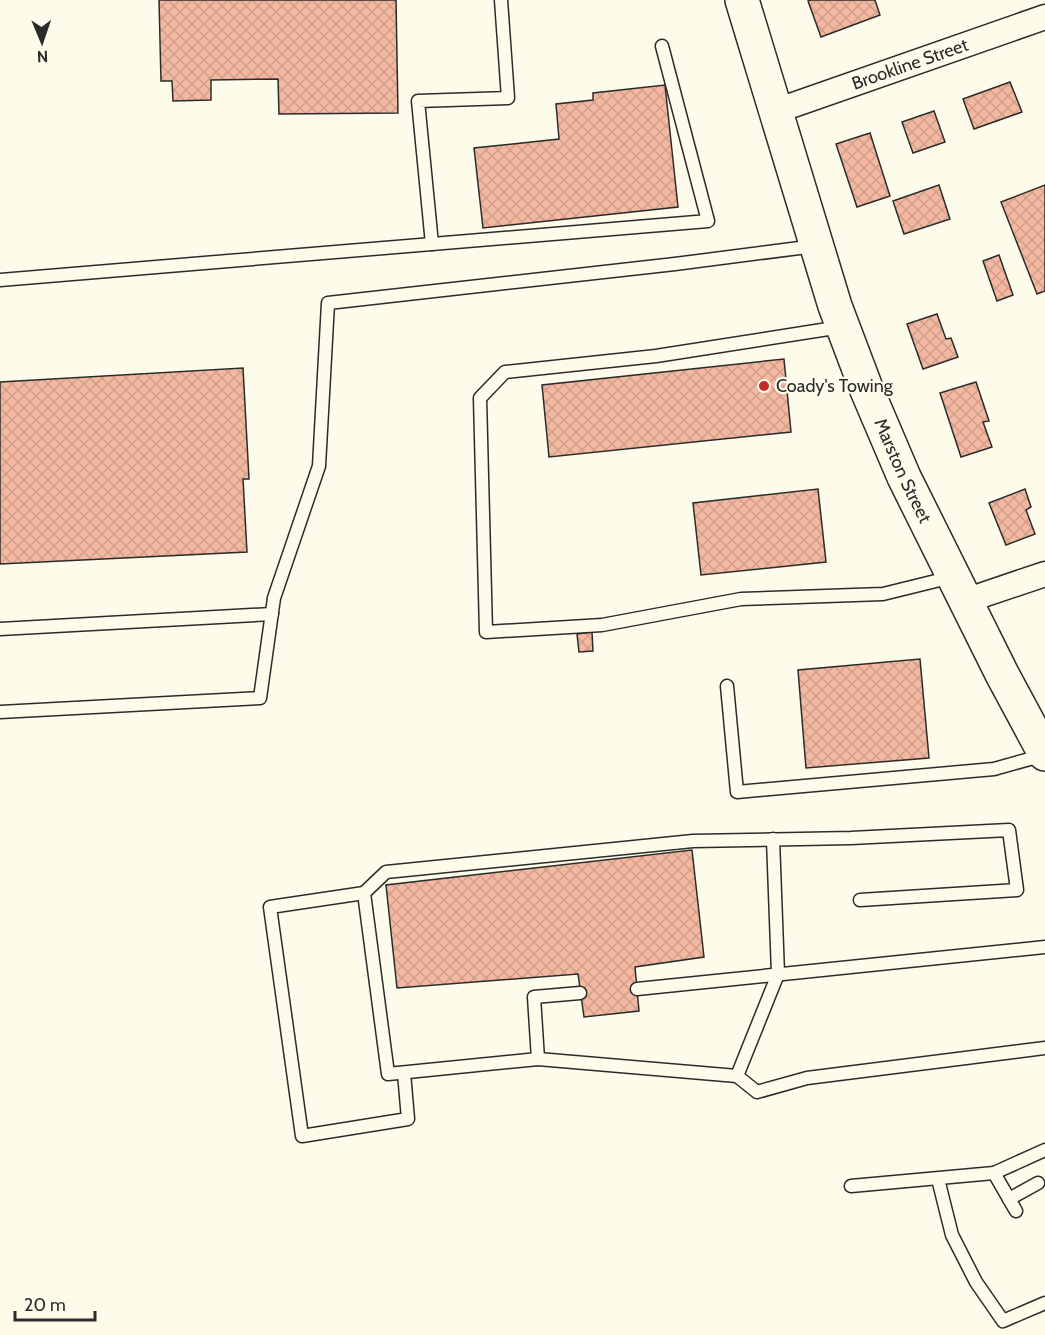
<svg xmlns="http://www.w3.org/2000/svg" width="1045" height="1335" font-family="Cabin,sans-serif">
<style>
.building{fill:url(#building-cross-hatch);stroke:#2b2b2b;stroke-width:1.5}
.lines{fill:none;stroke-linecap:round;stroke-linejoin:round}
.service-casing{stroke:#2b2b2b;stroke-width:15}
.minor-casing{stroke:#2b2b2b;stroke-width:27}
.secondary-casing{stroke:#2b2b2b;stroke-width:36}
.service{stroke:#fdfbea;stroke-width:12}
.minor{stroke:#fdfbea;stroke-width:24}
.secondary{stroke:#fdfbea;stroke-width:33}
.poi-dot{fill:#c62828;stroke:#fdfbea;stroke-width:2}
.labels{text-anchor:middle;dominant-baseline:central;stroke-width:4.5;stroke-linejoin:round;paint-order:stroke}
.street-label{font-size:18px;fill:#2b2b2b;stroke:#fdfbea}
.poi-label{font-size:18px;fill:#2b2b2b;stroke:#fdfbea;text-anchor:start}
</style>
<defs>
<pattern id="building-cross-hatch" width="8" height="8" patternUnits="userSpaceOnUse" patternTransform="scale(1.5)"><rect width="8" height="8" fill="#f2b8a0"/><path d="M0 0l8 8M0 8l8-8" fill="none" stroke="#d09e8a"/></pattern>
</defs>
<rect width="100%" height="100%" fill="#fdfbea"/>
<g class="building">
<polygon points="159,0 396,0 398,113 279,114 278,79 211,80 211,100 173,101 172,81 161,81"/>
<polygon points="811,0 875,0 880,15 821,37 808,1"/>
<polygon points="1010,82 1022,112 974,129 963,99"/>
<polygon points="665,85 678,207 483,228 474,148 559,139 556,104 593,100 593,93"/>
<polygon points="934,111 945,142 913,153 902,122"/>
<polygon points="870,133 890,196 857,207 836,144"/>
<polygon points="939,185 950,219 904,234 893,201"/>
<polygon points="1045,185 1045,291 1037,294 1001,202"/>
<polygon points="999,255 1013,295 997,301 983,261"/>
<polygon points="937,314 946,339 951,338 958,357 923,369 907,324"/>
<polygon points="784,359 791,432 549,457 542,385"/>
<polygon points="243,368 249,479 243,479 247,552 0,564 0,382"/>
<polygon points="976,382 989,421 983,422 992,447 961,457 940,393"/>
<polygon points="818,489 826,562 701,575 693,503"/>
<polygon points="1025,489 1031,507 1026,510 1035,534 1006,545 989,503"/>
<polygon points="592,632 593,651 579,652 577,634"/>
<polygon points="920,659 929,758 806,768 798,670"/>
<polygon points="692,850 704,957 635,967 639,1011 584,1017 578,974 397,988 386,885"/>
</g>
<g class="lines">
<g class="service-casing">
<g id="service">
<polyline points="432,244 418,101 508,98 501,0"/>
<polyline points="0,280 708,221 662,46"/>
<polyline points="841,327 656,356 505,372 480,398 486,632 602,625 741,599 883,594 952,577"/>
<polyline points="0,629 272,614"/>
<polyline points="727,686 737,792 994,769 1044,755"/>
<polyline points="0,712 260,698 274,598 319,466 328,303 675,264 815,246"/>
<polyline points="773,839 778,974 737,1076 757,1092 807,1078 1045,1048"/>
<polyline points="364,893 270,907 302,1136 408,1119 404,1073"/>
<polyline points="637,989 1045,947"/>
<polyline points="538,1059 534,997 580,993"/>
<polyline points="737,1076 538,1059 388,1074 364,893 386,872 693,841 851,838 1009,830 1017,890 860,900"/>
<polyline points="994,1173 1016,1211"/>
<polyline points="938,1179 952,1235 976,1282 1003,1321 1045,1303"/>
<polyline points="851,1186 994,1173 1045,1150"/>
<polyline points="1009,1199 1038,1183"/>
</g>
</g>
<g class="minor-casing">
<g id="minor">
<path id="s1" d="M 776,111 L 1045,17"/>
<polyline points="965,601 1045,574"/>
</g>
</g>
<g class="secondary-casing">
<g id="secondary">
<path id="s2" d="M 742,0 L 835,306 L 866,388 L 904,477 L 1002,674 L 1045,754"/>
</g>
</g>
<use href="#service" class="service"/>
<use href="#minor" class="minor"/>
<use href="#secondary" class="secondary"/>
</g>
<circle class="poi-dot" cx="764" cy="386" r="6"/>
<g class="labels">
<g class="street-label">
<text stroke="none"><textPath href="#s1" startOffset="142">Brookline Street</textPath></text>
<text stroke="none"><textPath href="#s2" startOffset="498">Marston Street</textPath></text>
</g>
<g class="poi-label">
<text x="776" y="386">Coady's Towing</text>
</g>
</g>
<g transform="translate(42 42) rotate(178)" stroke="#fdfbea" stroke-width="4.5" paint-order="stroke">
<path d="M0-4.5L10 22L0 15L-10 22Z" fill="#2b2b2b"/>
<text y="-9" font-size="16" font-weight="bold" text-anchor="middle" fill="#2b2b2b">N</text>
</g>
<path d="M15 1311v9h80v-9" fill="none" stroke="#2b2b2b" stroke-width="3"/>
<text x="24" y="1311" font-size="18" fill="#2b2b2b" stroke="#fdfbea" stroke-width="4.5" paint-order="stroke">20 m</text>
</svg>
